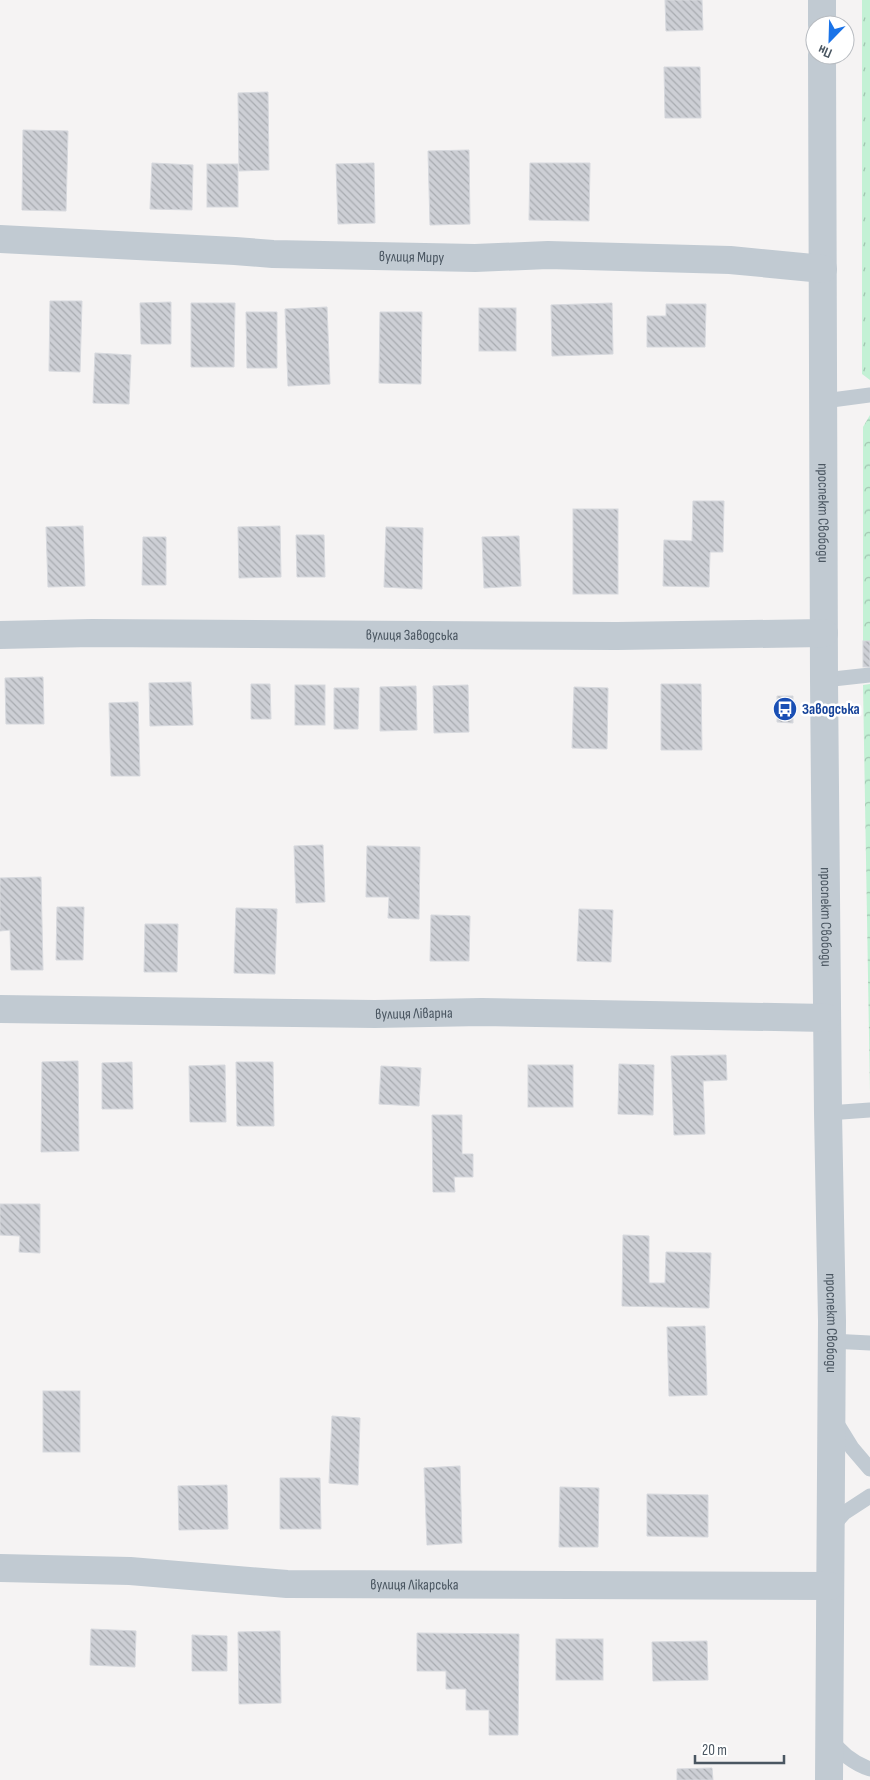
<svg xmlns="http://www.w3.org/2000/svg" width="870" height="1780" font-family="'Sofia Sans Condensed',sans-serif">
<style>
.grass{fill:url(#grass-tufts)}
.forest{fill:url(#forest-crowns)}
.building{fill:url(#building-back-hatch);stroke:#d7d9de}
.lines{fill:none;stroke-linecap:round;stroke-linejoin:round}
.service{stroke:#c1cad2;stroke-width:15}
.minor{stroke:#c1cad2;stroke-width:28}
.labels{text-anchor:middle;dominant-baseline:central;stroke-width:5;stroke-linejoin:round;paint-order:stroke}
.street-label{font-size:15px;fill:#4a5661;stroke:#fff}
.transit-label{font-size:15px;font-weight:bold;fill:#164399;stroke:#fff;text-anchor:start}
</style>
<defs>
<pattern id="grass-tufts" width="24" height="20" patternUnits="userSpaceOnUse" patternTransform="scale(1.25)"><rect width="24" height="20" fill="#c3f1d5"/><path d="M3 7l-1-3M5 7V3M7 7l1-3M15 17l-1-3M17 17v-4M19 17l1-3" fill="none" stroke="#a0c6b0"/></pattern>
<pattern id="forest-crowns" width="20" height="18" patternUnits="userSpaceOnUse" patternTransform="scale(1.25)"><rect width="20" height="18" fill="#c3f1d5"/><path d="M2 6a3 3 0 1 1 6 0M12 15a3 3 0 1 1 6 0" fill="none" stroke="#a0c6b0"/></pattern>
<pattern id="building-back-hatch" width="6" height="6" patternUnits="userSpaceOnUse" patternTransform="scale(1.25)"><rect width="6" height="6" fill="#cdcfd5"/><path d="M-1 5l2 2M0 0l6 6M5-1l2 2" fill="none" stroke="#a8abb0"/></pattern>
</defs>
<rect width="100%" height="100%" fill="#f5f3f3"/>
<polygon class="grass" points="862,0 870,0 870,380 862,374"/>
<g class="forest">
<polygon points="870,415 870,641 863,641 863,427"/>
<polygon points="870,684 870,1093 863,685"/>
</g>
<g class="building">
<polygon points="665,0 702,0 703,30 666,31"/>
<polygon points="664,67 700,67 701,118 665,118"/>
<polygon points="268,92 269,170 239,171 238,93"/>
<polygon points="23,130 68,131 66,211 22,210"/>
<polygon points="469,150 470,224 430,225 428,151"/>
<polygon points="152,163 193,165 192,210 150,209"/>
<polygon points="374,163 375,223 338,224 336,164"/>
<polygon points="530,163 590,163 589,221 529,220"/>
<rect x="207" y="164" width="31" height="43"/>
<polygon points="50,301 82,301 80,372 49,371"/>
<polygon points="171,302 171,344 141,344 140,303"/>
<polygon points="191,303 235,303 234,367 191,367"/>
<polygon points="612,303 613,354 552,356 551,305"/>
<polygon points="666,304 706,304 705,347 647,347 647,316 666,316"/>
<polygon points="327,307 330,384 288,386 285,309"/>
<rect x="479" y="308" width="37" height="43"/>
<polygon points="246,312 277,312 277,368 247,368"/>
<polygon points="380,312 422,312 421,384 379,383"/>
<polygon points="95,353 131,355 129,404 93,403"/>
<polygon points="693,501 724,501 723,552 710,552 709,587 663,586 664,540 692,541"/>
<rect x="573" y="509" width="45" height="85"/>
<polygon points="83,526 85,586 48,587 46,527"/>
<polygon points="280,526 281,577 239,578 238,527"/>
<polygon points="386,527 423,528 422,589 384,587"/>
<polygon points="296,535 324,535 325,577 297,577"/>
<polygon points="519,536 521,586 484,588 482,537"/>
<polygon points="143,537 166,537 166,585 142,585"/>
<rect x="863" y="641" width="7" height="26"/>
<polygon points="43,677 44,724 6,724 5,678"/>
<polygon points="191,682 193,725 150,726 149,683"/>
<polygon points="251,684 270,684 271,719 251,719"/>
<polygon points="661,684 701,684 702,750 661,750"/>
<rect x="295" y="685" width="30" height="40"/>
<polygon points="468,685 469,732 434,733 433,686"/>
<polygon points="416,686 417,730 380,731 380,687"/>
<polygon points="574,687 608,688 607,749 572,748"/>
<polygon points="334,688 359,688 358,729 334,729"/>
<polygon points="777,696 793,696 793,723 777,722"/>
<polygon points="138,702 140,776 111,776 109,703"/>
<polygon points="323,845 325,902 296,903 294,846"/>
<polygon points="367,846 420,847 419,919 388,918 389,897 366,897"/>
<polygon points="41,877 43,970 11,970 10,930 0,931 0,878"/>
<polygon points="57,907 84,907 83,960 56,960"/>
<polygon points="236,908 277,909 275,974 234,973"/>
<polygon points="579,909 613,910 611,962 577,961"/>
<polygon points="431,915 470,916 469,961 430,961"/>
<polygon points="145,924 178,924 177,972 144,972"/>
<polygon points="726,1055 727,1080 703,1081 705,1134 674,1135 671,1056"/>
<polygon points="78,1061 79,1151 41,1152 42,1062"/>
<polygon points="132,1062 133,1109 102,1109 102,1063"/>
<polygon points="236,1062 273,1062 274,1126 237,1126"/>
<polygon points="619,1064 654,1065 653,1115 618,1114"/>
<polygon points="225,1065 226,1122 190,1122 189,1066"/>
<rect x="528" y="1065" width="45" height="42"/>
<polygon points="381,1066 421,1068 419,1106 379,1104"/>
<polygon points="432,1115 462,1115 462,1154 473,1154 473,1177 454,1177 455,1192 433,1192"/>
<polygon points="0,1204 40,1204 40,1253 19,1252 20,1236 0,1235"/>
<polygon points="623,1235 649,1236 649,1283 665,1283 666,1252 711,1253 709,1308 622,1306"/>
<polygon points="705,1326 707,1395 669,1396 667,1327"/>
<rect x="43" y="1391" width="37" height="61"/>
<polygon points="332,1416 360,1418 358,1485 329,1483"/>
<polygon points="460,1466 462,1543 427,1545 424,1468"/>
<polygon points="280,1478 320,1478 321,1529 280,1529"/>
<polygon points="227,1485 228,1529 179,1530 178,1486"/>
<polygon points="560,1487 599,1488 598,1547 559,1547"/>
<polygon points="647,1494 708,1495 708,1537 647,1536"/>
<polygon points="91,1629 136,1631 135,1667 90,1665"/>
<polygon points="280,1631 281,1703 239,1704 238,1632"/>
<polygon points="417,1633 519,1634 518,1735 489,1735 489,1710 466,1710 466,1689 446,1689 446,1671 417,1671"/>
<polygon points="192,1635 227,1636 227,1671 192,1671"/>
<rect x="556" y="1639" width="47" height="41"/>
<polygon points="707,1641 708,1680 653,1681 652,1642"/>
<polygon points="712,1768 713,1780 677,1780 677,1769"/>
</g>
<g class="lines">
<g class="service">
<polyline points="824,401 870,395"/>
<polyline points="824,680 870,675"/>
<polyline points="828,1113 870,1110"/>
<polyline points="831,1341 870,1343"/>
<polyline points="836,1422 852,1448 870,1469"/>
<polyline points="831,1528 844,1513 870,1496"/>
<path d="M 831,1739 C 841,1754 853,1763 870,1769"/>
</g>
<g class="minor">
<polyline points="822,0 822,25"/>
<path id="s1" d="M 822,55 L 824,680 L 828,1113 L 832,1321 L 829,1780"/>
<path id="s2" d="M 0,239 L 235,251 L 273,254 L 475,258 L 548,255 L 730,260 L 823,269"/>
<path id="s3" d="M 0,635 L 92,633 L 617,636 L 824,633"/>
<path id="s4" d="M 0,1009 L 375,1014 L 482,1012 L 827,1018"/>
<path id="s5" d="M 0,1568 L 130,1571 L 287,1584 L 830,1586"/>
</g>
</g>
<defs>
<g id="bus-disc" transform="scale(1.25)"><circle r="9.5" fill="#1a4fb4" stroke="#fff"/><path d="M-5-6H5V4H4V6H2V4H-2V6H-4V4H-5ZM-3.5-4V0h7V-4ZM-3.5 1.2v1.5H-2V1.2ZM2 1.2v1.5H3.5V1.2Z" fill="#fff"/></g>
</defs>
<g fill-rule="evenodd">
<use href="#bus-disc" x="785" y="709"/>
</g>
<g class="labels">
<g class="street-label">
<text stroke="none"><textPath href="#s2" startOffset="412">вулиця Миру</textPath></text>
<text stroke="none"><textPath href="#s1" startOffset="458">проспект Свободи</textPath></text>
<text stroke="none"><textPath href="#s3" startOffset="412">вулиця Заводська</textPath></text>
<text stroke="none"><textPath href="#s1" startOffset="862">проспект Свободи</textPath></text>
<text stroke="none"><textPath href="#s4" startOffset="414">вулиця Ліварна</textPath></text>
<text stroke="none"><textPath href="#s1" startOffset="1268">проспект Свободи</textPath></text>
<text stroke="none"><textPath href="#s5" startOffset="415">вулиця Лікарська</textPath></text>
</g>
<g class="transit-label">
<text x="802" y="709">Заводська</text>
</g>
</g>
<g transform="translate(830 40) rotate(203)"><circle r="24" fill="#ffffff" stroke="#b7bbc0"/>
<path d="M0-4L9 19L0 12L-9 19Z" fill="#1a73e8"/>
<text y="-8" font-size="14" font-weight="bold" text-anchor="middle" fill="#4a5661">Пн</text>
</g>
<path d="M695 1755v8h89v-8" fill="none" stroke="#4a5661" stroke-width="2.5"/>
<text x="702" y="1755" font-size="15" fill="#4a5661" stroke="#ffffff" stroke-width="4" paint-order="stroke">20 m</text>
</svg>
